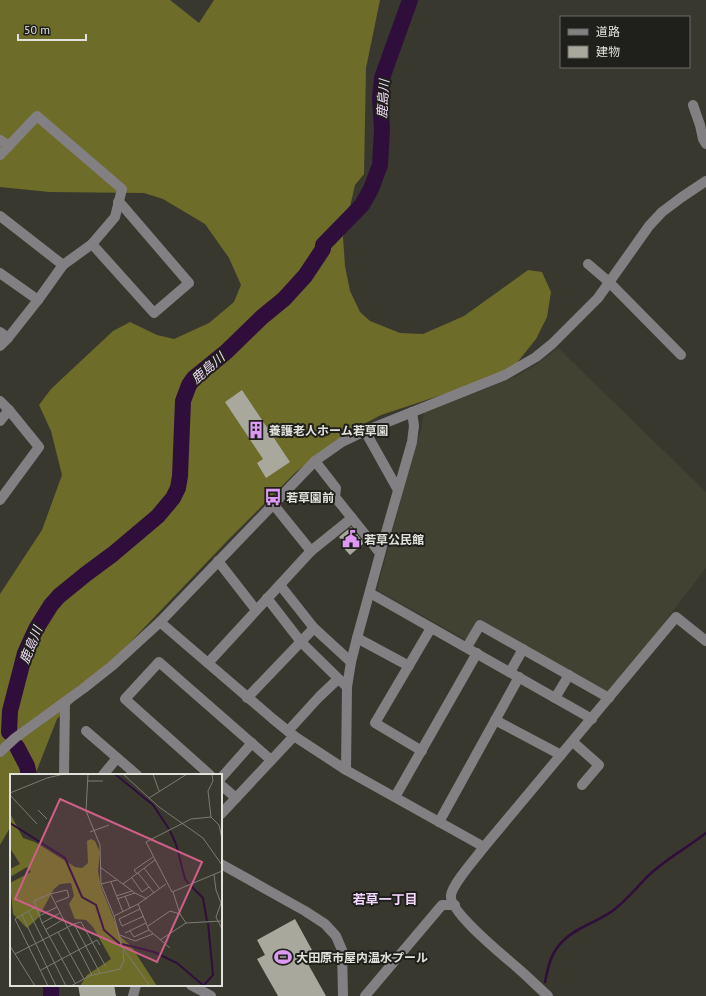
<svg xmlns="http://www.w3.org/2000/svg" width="706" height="996" font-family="'PT Sans','Noto Sans JP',sans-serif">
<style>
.built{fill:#424232}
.forest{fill:#6d6c29}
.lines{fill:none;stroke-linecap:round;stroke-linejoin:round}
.stream{stroke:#300e3c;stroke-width:2.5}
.river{stroke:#300e3c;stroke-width:16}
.building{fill:#a8a89d}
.minor{stroke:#838084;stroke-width:10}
.labels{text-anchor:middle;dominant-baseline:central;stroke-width:4;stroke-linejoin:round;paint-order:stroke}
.poi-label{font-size:12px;font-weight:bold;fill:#e2e2dc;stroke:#1f1f1b;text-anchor:start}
.water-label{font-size:13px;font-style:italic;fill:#f0daf9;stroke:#1f1f1b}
.neighbourhood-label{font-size:13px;font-weight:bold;fill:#f4d8ff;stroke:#1f1f1b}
.inset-river{fill:none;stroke:#300e3c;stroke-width:2}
.inset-road{fill:none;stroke:#7c7c74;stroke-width:1}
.view{fill:#cd5f88;fill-opacity:0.15;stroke:#cd5f88;stroke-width:2}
.inset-edge{fill:none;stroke:#e2e2dc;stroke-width:2}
</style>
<rect width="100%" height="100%" fill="#38382f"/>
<polygon class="built" points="558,348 706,492 706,568 646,646 607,693 480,619 466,640 377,590 414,451 421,430 424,413 515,377 534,366"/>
<polygon class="forest" points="0,0 170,0 199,23 214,0 380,0 366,68 364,174 355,185 343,237 345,266 350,291 360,312 370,321 400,333 423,334 464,316 528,270 542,272 551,292 547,317 536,339 516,364 499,376 381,415 351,431 297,471 228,540 57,719 35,775 11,775 11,826 0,845 0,594 42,530 62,475 51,431 39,405 51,389 113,331 130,322 157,335 174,339 209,323 234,302 241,285 229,258 205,224 163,199 144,193 49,192 0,187"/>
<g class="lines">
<path class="stream" d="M 545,982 C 548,967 551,952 563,941 C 577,926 599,922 615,909 C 626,900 636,889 645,879 C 663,860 686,849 706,833"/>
<g class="river">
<polyline points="9,732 10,711 25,653 36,629 51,605 59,596 86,574 113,554 158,516 173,498 178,488 180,476 183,401 189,385 194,378 226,352 262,317 284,299 305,276 323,249 323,245 362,205 371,189 380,165 382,129 380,97 382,78 410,0"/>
<polyline points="17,747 27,766 29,775"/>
<polyline points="51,996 51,985"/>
</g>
</g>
<g class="building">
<polygon points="242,390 290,462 266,478 257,463 263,459 225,402"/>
<polygon points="351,527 364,543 350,555 341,545 344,543 339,537"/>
<polygon points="295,919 312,950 303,955 326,996 278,996 257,959 265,955 257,940"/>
<polygon points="78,985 114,985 116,996 80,996"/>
</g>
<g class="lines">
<g class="minor">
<polyline points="693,105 700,125 703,139 706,144"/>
<polyline points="0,140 9,146"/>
<polyline points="0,155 37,116 122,189 115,217 92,244 63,265 38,300 8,338 0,346"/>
<polyline points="0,216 63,265"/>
<polyline points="92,244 154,313 189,283 122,205 118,202"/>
<polyline points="588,264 609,282 681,355"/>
<polyline points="0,273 38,300"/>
<polyline points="0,332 8,338"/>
<polyline points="0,401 9,410 0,421"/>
<polyline points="365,431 398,490"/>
<polyline points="315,461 336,488 335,497 380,553"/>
<polyline points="0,500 39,447 9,410"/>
<polyline points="273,504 311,551"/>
<polyline points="218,561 256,610"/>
<polyline points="280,585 314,628 351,662"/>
<polyline points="370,593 592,719"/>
<polyline points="267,598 301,642 347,687"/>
<polyline points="160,622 273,719 294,736 346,770 484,847"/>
<polyline points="357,638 409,666"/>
<polyline points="467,647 480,625 609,698"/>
<polyline points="208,663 311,551 352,518"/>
<polyline points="510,672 523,649"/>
<polyline points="247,698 314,628"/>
<polyline points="555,698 569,675"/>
<polyline points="495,720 561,755"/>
<polyline points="86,731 137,775"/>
<polyline points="288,731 319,697 338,679"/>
<polyline points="573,742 599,765 582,785"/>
<polyline points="422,751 375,723 431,628"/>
<polyline points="0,752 15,738 84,688 113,665 160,622 315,461 342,442 365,431 505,375 536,357 552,344 598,298 649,226 662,212 682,197 706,181"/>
<polyline points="346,770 347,687 351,662 357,638 385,536 412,442 414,426 412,412"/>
<polyline points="64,775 65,702"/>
<polyline points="103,775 117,758"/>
<polyline points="210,775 125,699 159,662 271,760"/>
<polyline points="221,778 252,743"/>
<polyline points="221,785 236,798"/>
<polyline points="395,797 477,653"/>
<polyline points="221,814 294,736"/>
<polyline points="439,822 519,677"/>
<polyline points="221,864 305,911 325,924 336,936 342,950 343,996"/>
<polyline points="191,985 211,996"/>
<polyline points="133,996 136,985"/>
<polyline points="365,996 442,905 455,905"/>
<path d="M 548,996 C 539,988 530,979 521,971 C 508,959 448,912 451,895 C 453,883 476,858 484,847 L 676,617 L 706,641"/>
</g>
</g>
<defs>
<g id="building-bare" transform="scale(1.38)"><path d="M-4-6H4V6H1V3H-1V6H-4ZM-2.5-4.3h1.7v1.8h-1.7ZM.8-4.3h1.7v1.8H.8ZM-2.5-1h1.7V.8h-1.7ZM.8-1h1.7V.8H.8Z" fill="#dc99f4" stroke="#1f1f1b" stroke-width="2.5" paint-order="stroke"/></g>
<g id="bus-bare" transform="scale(1.38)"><path d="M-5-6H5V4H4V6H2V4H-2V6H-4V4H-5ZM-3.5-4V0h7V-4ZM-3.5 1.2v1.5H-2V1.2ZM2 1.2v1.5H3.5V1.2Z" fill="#dc99f4" stroke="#1f1f1b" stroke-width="2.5" paint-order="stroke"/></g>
<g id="civic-bare" transform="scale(1.38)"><path d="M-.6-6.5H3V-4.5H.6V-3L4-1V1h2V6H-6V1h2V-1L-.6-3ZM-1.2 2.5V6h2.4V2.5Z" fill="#dc99f4" stroke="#1f1f1b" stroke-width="2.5" paint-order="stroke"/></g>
<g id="stadium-bare" transform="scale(1.38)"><path d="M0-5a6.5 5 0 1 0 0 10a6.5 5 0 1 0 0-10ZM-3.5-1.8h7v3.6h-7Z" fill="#dc99f4" stroke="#1f1f1b" stroke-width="2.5" paint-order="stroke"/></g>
</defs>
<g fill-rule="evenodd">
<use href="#building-bare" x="256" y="430"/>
<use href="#bus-bare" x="273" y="497"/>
<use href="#civic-bare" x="351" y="539"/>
<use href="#stadium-bare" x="283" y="957"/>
</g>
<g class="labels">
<g class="poi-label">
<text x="269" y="430">養護老人ホーム若草園</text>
<text x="286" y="497">若草園前</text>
<text x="364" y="539">若草公民館</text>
<text x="296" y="957">大田原市屋内温水プール</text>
</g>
<g class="water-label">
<text transform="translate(383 99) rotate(-86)">鹿島川</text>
<text transform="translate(208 368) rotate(-41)">鹿島川</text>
<text transform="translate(31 645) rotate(-68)">鹿島川</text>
</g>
<g class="neighbourhood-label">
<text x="385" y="899">若草一丁目</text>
</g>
</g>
<g transform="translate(10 774)">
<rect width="212" height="212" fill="#38382f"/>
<path d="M 0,39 L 13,64 L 25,68 L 65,93 L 72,94 L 78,89 L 77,67 L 81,65 L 85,67 L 90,78 L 88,97 L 91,113 L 111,163 L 121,172 L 147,212 L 70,212 L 77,201 L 101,185 L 83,153 L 76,146 L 65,145 L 64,143 L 59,130 L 64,122 L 61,109 L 50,110 L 44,115 L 28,144 L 17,154 L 3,140 L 0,109 L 21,98 L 17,93 L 0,103 L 0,95 L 10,90 L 0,74 Z" fill="#6d6c29"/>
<path class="inset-river" d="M 105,0 L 143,31 L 159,55M 0,49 L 55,84 L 72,123 L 86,131 L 94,156 L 110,170M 160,57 L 166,70 L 175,105 L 179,110M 181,112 L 193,124 L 197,147M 112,170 L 144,178 L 167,189 L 194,212M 194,211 L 203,201 L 198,149"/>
<path class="inset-road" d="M 78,0 L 76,37 L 90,71 L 91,110 L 104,142 L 112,173 L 140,212M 113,0 L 149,33 L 193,64 L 212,91M 143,0 L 149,17M 202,0 L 203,7 L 198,17 L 201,43 L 181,45 L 136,68 L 162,118 L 212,97M 78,7 L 93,7M 0,19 L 37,4 L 54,0M 0,21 L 27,50M 139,24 L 177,0M 28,36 L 37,45M 201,43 L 209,51 L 212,65M 80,58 L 99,51M 90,93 L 125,119 L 137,125M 134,94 L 150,115M 128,99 L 144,119M 127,100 L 124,96 L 143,83M 204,101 L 206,116 L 211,129 L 206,143 L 212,155M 122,104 L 132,118 L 139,113M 101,108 L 113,138M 91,110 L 107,106M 113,110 L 145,86M 163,118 L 170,140M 41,121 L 82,201M 106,122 L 122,117M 115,122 L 120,134M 107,125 L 125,119M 46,128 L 59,123 L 57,116 L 40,120 L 24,127 L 32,149 L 65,209M 128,130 L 139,156 L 160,174M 26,133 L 5,145 L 38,212M 130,135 L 109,145 L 112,152 L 134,142M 19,138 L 56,212M 12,141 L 46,212M 29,142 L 47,133M 104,142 L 128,130 L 156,110M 32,149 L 50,139M 64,150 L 71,148 L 96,193M 138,152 L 160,137 L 170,140 L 176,149M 35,156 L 54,145M 120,157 L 124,163 L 139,156M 48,158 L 74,205M 115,159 L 136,149M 110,161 L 125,167 L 143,160M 150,166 L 176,149 L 212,147M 0,172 L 25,212M 5,180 L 64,150 L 90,199M 31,196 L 87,166 L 90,171M 61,212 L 79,202 L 110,195 L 114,187 L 113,176"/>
<path class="view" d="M 50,25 L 192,88 L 147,188 L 5,125 Z"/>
<rect width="212" height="212" class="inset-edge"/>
</g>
<rect x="560" y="16" width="130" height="52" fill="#1f1f1b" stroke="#6d6d68"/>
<rect x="568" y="29" width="20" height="6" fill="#838084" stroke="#6d6d68"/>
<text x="596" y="36" font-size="12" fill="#e2e2dc">道路</text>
<rect x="568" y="46" width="20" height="12" fill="#a8a89d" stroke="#6d6d68"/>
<text x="596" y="56" font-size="12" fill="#e2e2dc">建物</text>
<path d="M18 34v6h68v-6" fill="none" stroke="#e2e2dc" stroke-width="2"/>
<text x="24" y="34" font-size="12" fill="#e2e2dc" stroke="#1f1f1b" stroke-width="3" paint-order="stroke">50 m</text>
</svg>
